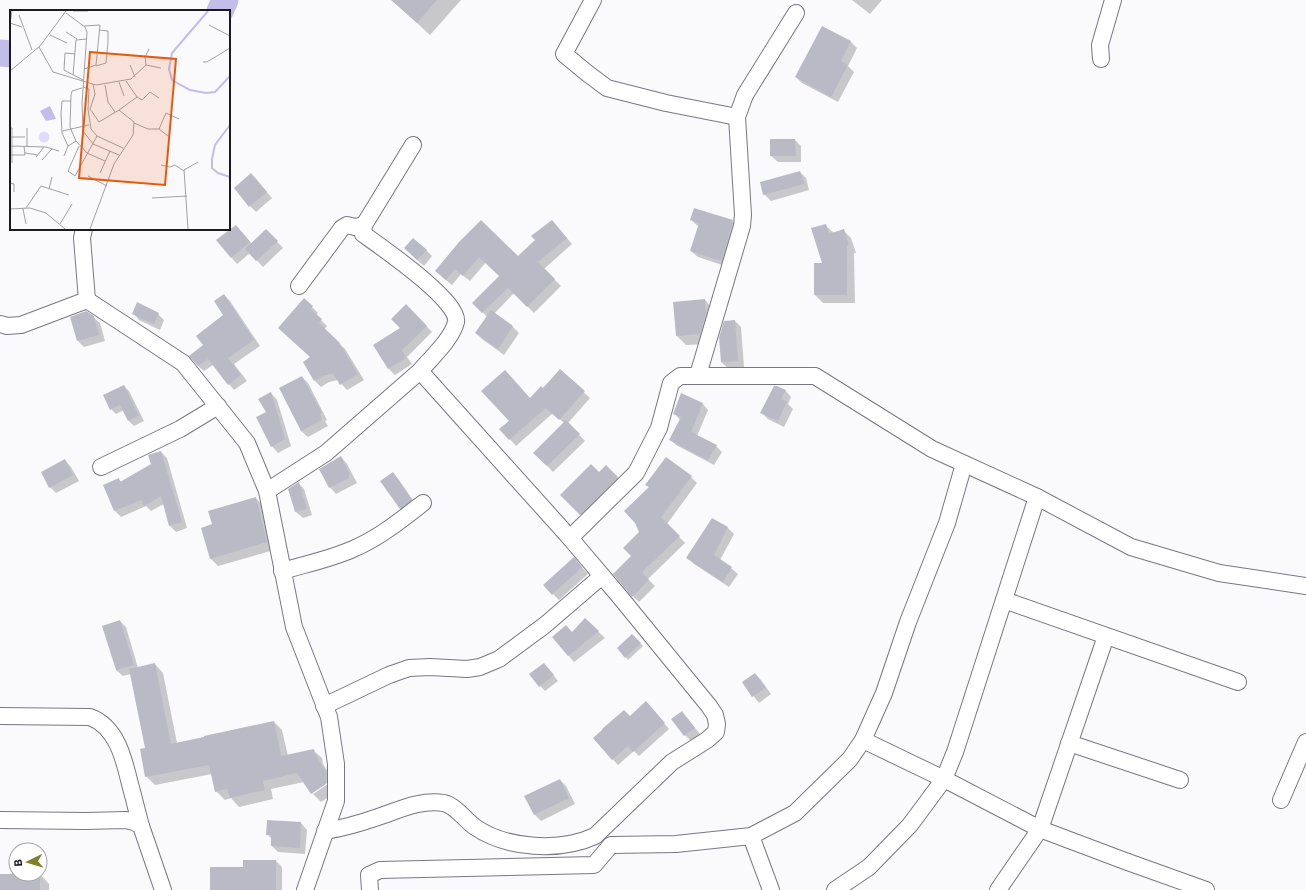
<svg xmlns="http://www.w3.org/2000/svg" width="1306" height="890" font-family="'IBM Plex Sans',sans-serif">
<style>
.shadow{fill:#0003}
.lines{fill:none;stroke-linecap:round;stroke-linejoin:round}
.river{stroke:#c2bee9;stroke-width:27}
.building{fill:#babac6}
.minor-casing{stroke:#787783;stroke-width:18}
.minor{stroke:#fff;stroke-width:16}
.inset-river{fill:none;stroke:#c2bee9;stroke-width:2}
.inset-road{fill:none;stroke:#a1a1a4;stroke-width:1}
.view{fill:#e8590c;fill-opacity:0.15;stroke:#e8590c;stroke-width:2}
.inset-edge{fill:none;stroke:#1b1b1f;stroke-width:2}
</style>
<rect width="100%" height="100%" fill="#fafafd"/>
<g class="shadow">
<polygon points="392,0 461,0 430,35"/>
<polygon points="852,0 882,0 870,14"/>
<polygon points="823,27 851,42 857,48 848,66 854,72 838,102 802,83 796,77"/>
<polygon points="795,140 801,146 801,162 778,162 771,156"/>
<polygon points="800,172 806,178 809,190 771,201 764,194"/>
<polygon points="257,181 272,198 256,212 250,206"/>
<polygon points="691,220 732,221 739,228 728,267 698,257 691,251 699,227"/>
<polygon points="552,221 572,244 544,269 561,286 534,313 514,293 494,314 513,327 519,333 504,355 482,339 476,333 487,317 474,303 500,276 486,262 470,281 461,274 452,285 442,277 460,242 518,258 536,241"/>
<polygon points="825,225 834,233 843,230 851,238 856,253 854,253 855,303 823,303 815,295 824,264"/>
<polygon points="266,230 283,248 263,267 250,253 237,264 231,257 242,232 252,244"/>
<polygon points="426,250 432,256 424,266 411,254"/>
<polygon points="224,295 230,301 260,346 234,364 247,381 234,390 213,365 204,371 198,366 204,345 225,315"/>
<polygon points="305,300 318,313 316,315 327,326 324,330 345,349 364,380 347,390 338,380 329,382 321,387 315,381 304,362 312,358"/>
<polygon points="705,300 714,310 709,344 686,345 677,336"/>
<polygon points="406,305 432,332 407,357 412,364 395,375 389,369 375,346 401,329"/>
<polygon points="133,313 158,314 164,320 160,330 139,320"/>
<polygon points="93,317 100,323 105,341 84,347 78,341"/>
<polygon points="735,321 741,327 744,367 728,368 721,362"/>
<polygon points="560,371 590,398 568,423 585,441 553,472 535,453 564,423 553,413 516,446 501,429 531,400 544,389"/>
<polygon points="302,377 308,383 327,420 325,421 328,426 308,437 301,431"/>
<polygon points="124,386 129,391 144,421 134,426 129,421 124,410 116,414 111,409"/>
<polygon points="785,390 791,397 788,404 793,409 784,427 768,419 762,413"/>
<polygon points="271,393 277,400 291,446 278,453 272,446 267,413"/>
<polygon points="681,395 703,404 708,410 697,436 716,446 722,452 714,465 676,445 670,439 680,420 674,413"/>
<polygon points="161,452 167,458 187,528 176,532 170,526 164,504 151,511 146,506 121,517 115,511 104,485 119,480 122,482 152,464"/>
<polygon points="341,457 347,464 357,483 336,494 330,487"/>
<polygon points="65,460 71,467 79,481 56,493 50,487"/>
<polygon points="606,467 624,484 587,520 562,495 599,474"/>
<polygon points="393,473 399,480 417,506 406,515 400,508"/>
<polygon points="691,477 697,483 667,524 685,543 648,579 655,586 639,602 633,596 632,556 640,533 650,488 647,485"/>
<polygon points="298,483 304,489 312,515 303,518 296,512 289,489"/>
<polygon points="255,498 263,505 274,550 218,566 211,559 213,525"/>
<polygon points="713,520 728,528 734,534 720,560 731,568 738,574 729,587 694,564 688,558"/>
<polygon points="580,565 588,574 559,600 553,594"/>
<polygon points="585,619 605,638 574,662 568,655 572,633"/>
<polygon points="120,621 126,627 138,668 155,664 163,673 177,743 274,722 282,730 288,756 313,750 322,758 323,764 335,782 335,793 321,802 313,794 331,782 330,781 313,792 313,794 304,782 271,789 273,799 239,807 231,798 225,800 216,791 212,774 155,785 146,776 147,749 131,674 123,676 116,670"/>
<polygon points="632,635 643,646 628,660 618,648"/>
<polygon points="550,671 558,681 545,691 530,675"/>
<polygon points="755,674 761,680 771,694 759,703 743,683"/>
<polygon points="651,708 669,729 639,756 634,751 618,765 594,739 630,717"/>
<polygon points="682,712 700,734 691,741 685,735"/>
<polygon points="560,780 566,786 575,804 541,821 535,815 526,797"/>
<polygon points="301,823 307,830 305,854 278,852 272,846 272,839 267,834"/>
<polygon points="276,861 282,867 282,890 211,890 244,868"/>
<polygon points="0,874 40,874 49,884 49,890 0,890"/>
</g>
<g class="lines">
<g class="river">
<polyline points="220,11 225,0"/>
<polyline points="0,53 11,54"/>
</g>
</g>
<g class="building">
<polygon points="391,0 437,0 417,23"/>
<polygon points="822,26 851,41 841,61 848,65 831,97 795,77"/>
<polygon points="770,139 795,139 796,156 770,156"/>
<polygon points="800,171 804,184 763,195 760,182"/>
<polygon points="251,173 267,192 249,207 234,188"/>
<polygon points="694,208 733,220 722,261 690,251 699,223 690,220"/>
<polygon points="481,220 518,256 535,240 531,236 552,220 567,238 538,262 555,279 527,307 508,288 482,313 472,303 499,276 479,257 463,276 455,269 446,280 435,271 459,242"/>
<polygon points="826,224 829,234 844,229 849,245 847,246 847,295 814,295 814,263 822,263 811,228"/>
<polygon points="236,225 250,242 231,258 216,240"/>
<polygon points="266,229 278,241 256,261 245,249"/>
<polygon points="413,238 427,250 417,260 404,248"/>
<polygon points="224,294 254,340 228,358 241,375 228,385 208,359 198,366 189,356 203,345 196,336 223,315 214,301"/>
<polygon points="304,298 313,306 310,309 322,319 319,323 339,342 358,374 340,385 333,373 323,376 314,381 303,362 310,357 278,328"/>
<polygon points="705,299 706,313 700,334 676,336 673,302"/>
<polygon points="137,302 159,313 154,324 132,314"/>
<polygon points="406,304 427,326 402,350 406,358 388,369 373,345 400,328 391,319"/>
<polygon points="491,310 513,326 498,349 475,333"/>
<polygon points="86,311 94,316 99,335 77,341 70,317"/>
<polygon points="735,320 738,361 721,362 719,338 724,321"/>
<polygon points="560,369 585,391 559,420 546,408 509,440 499,429 509,421 481,391 505,370 530,398 541,386 543,388"/>
<polygon points="302,376 322,413 320,414 322,420 301,431 279,388"/>
<polygon points="124,385 139,416 128,421 120,405 110,410 103,395"/>
<polygon points="774,386 777,386 786,390 781,399 787,402 778,421 760,413"/>
<polygon points="271,392 285,439 271,447 256,417 266,412 258,399"/>
<polygon points="681,393 703,403 691,432 717,445 708,460 669,440 681,417 673,414"/>
<polygon points="566,420 580,434 547,466 533,453"/>
<polygon points="161,451 182,522 169,526 161,496 144,506 141,500 114,511 103,485 119,478 120,482 151,464 148,455"/>
<polygon points="341,456 349,473 349,478 329,488 319,469"/>
<polygon points="666,457 692,476 661,517 680,536 642,572 649,580 632,597 613,574 631,556 623,548 639,532 635,523 624,511 649,487 645,485"/>
<polygon points="65,459 73,475 49,488 41,472"/>
<polygon points="591,464 599,472 606,465 618,477 580,515 560,495"/>
<polygon points="393,472 412,500 400,509 380,481"/>
<polygon points="299,482 307,509 295,512 288,489"/>
<polygon points="256,497 267,542 210,559 201,528 212,524 208,511"/>
<polygon points="712,518 728,527 714,555 732,567 723,582 686,558"/>
<polygon points="574,557 582,567 552,595 543,585"/>
<polygon points="585,618 599,631 568,656 552,637 566,625 572,632"/>
<polygon points="120,620 134,665 116,670 102,626"/>
<polygon points="632,634 641,643 625,658 617,648"/>
<polygon points="155,663 171,744 204,737 204,736 274,721 281,756 314,749 315,754 326,772 326,784 311,794 297,773 263,781 265,790 230,798 227,789 215,792 209,765 145,777 140,749 145,748 129,669"/>
<polygon points="544,663 554,675 539,687 529,674"/>
<polygon points="755,673 766,688 752,697 742,682"/>
<polygon points="646,701 665,723 633,752 628,746 612,760 593,738 602,730 602,729 624,710 630,716"/>
<polygon points="682,711 695,728 684,736 671,719"/>
<polygon points="560,779 569,798 534,815 524,796"/>
<polygon points="267,820 301,822 300,848 271,846 271,835 266,835"/>
<polygon points="243,860 276,860 276,890 210,890 210,867 243,867"/>
<rect x="0" y="874" width="40" height="16"/>
</g>
<g class="lines">
<g class="minor-casing">
<g id="minor">
<polyline points="593,0 564,54 587,73 607,88 666,103 737,117"/>
<polyline points="1101,59 1100,45 1113,0"/>
<path d="M 413,145 L 364,225 L 363,234 C 381,247 460,301 456,322 C 452,339 431,358 420,371"/>
<polyline points="84,229 82,238 87,300"/>
<polyline points="299,286 342,228 347,225 355,227 364,225"/>
<polyline points="87,300 183,363 247,443 267,491 294,627 329,717 336,764 336,801 305,890"/>
<polyline points="0,324 7,326 21,325 87,300"/>
<polyline points="698,375 742,226 743,215 737,117 745,95 796,13"/>
<polyline points="101,467 180,429 218,406"/>
<polyline points="267,491 326,453 420,371 570,538 636,473 659,428 671,383 680,376 815,376 932,449 1037,497 1131,547 1219,573 1306,586"/>
<path d="M 282,571 C 306,564 331,559 353,549 C 379,538 401,520 423,503"/>
<polyline points="1004,600 1238,682"/>
<polyline points="324,706 389,675 409,668 430,667 467,669 480,667 499,659 545,625 602,576"/>
<path d="M 0,716 L 90,717 C 117,727 124,759 130,784 C 134,798 137,812 141,826"/>
<polyline points="863,740 944,779 1040,829 1125,861 1206,890"/>
<polyline points="1069,743 1180,780"/>
<polyline points="1281,800 1306,742"/>
<polyline points="0,820 85,821 126,820 134,822 141,826 163,890"/>
<path d="M 325,831 C 344,828 361,823 378,817 C 399,810 421,799 444,803 C 456,806 465,820 475,827 C 507,849 560,852 595,836 L 672,762 L 707,740 L 716,732 L 717,724 L 715,715 L 709,706 L 620,597 L 570,538"/>
<polyline points="751,836 771,890"/>
<polyline points="370,890 369,875 380,870 594,865 611,845 676,844 751,836 795,813 850,759 863,740 884,693 908,622 947,523 964,464"/>
<polyline points="835,890 869,867 910,825 944,779 955,752 1037,497"/>
<polyline points="998,890 1040,829 1106,636"/>
</g>
</g>
<use href="#minor" class="minor"/>
</g>
<g transform="translate(10 10)">
<rect width="220" height="220" fill="#fafafd"/>
<path d="M28.5 127a5.5 5.5 0 1 1 11 0a5.5 5.5 0 1 1-11 0Z" fill="#e0ddfc"/>
<path d="M 40,96 L 46,109 L 36,111 L 30,101 Z" fill="#c2bee9"/>
<path class="inset-river" d="M 198,1 L 162,43 L 159,59 L 162,70 L 180,80 L 196,83 L 205,82 L 220,66M 220,115 L 205,135 L 202,149 L 202,158 L 208,163 L 220,167"/>
<path class="inset-road" d="M 2,1 L 0,13 L 12,17M 63,1 L 78,1M 56,3 L 75,17 L 77,22 L 72,93 L 73,121 L 83,134 L 109,145M 9,5 L 22,40M 199,15 L 220,26M 74,16 L 90,15 L 86,55 L 74,59M 56,22 L 67,29M 40,25 L 57,33M 29,37 L 43,62 L 86,75 L 121,69 L 136,55M 65,44 L 55,43 L 54,60 L 73,70M 193,52 L 197,52 L 220,38M 120,55 L 125,67M 136,55 L 135,47 L 139,39M 136,55 L 151,58M 86,56 L 96,53 L 98,32 L 98,21 L 89,20M 0,61 L 30,36 L 56,1M 63,65 L 66,30 L 77,29M 109,72 L 114,86M 83,74 L 85,84 L 80,99 L 89,112 L 109,100M 95,75 L 98,92 L 105,102M 73,77 L 79,79 L 78,99 L 81,119 L 87,126 L 113,138M 127,87 L 132,90 L 140,82 L 149,88M 124,113 L 138,119 L 149,119 L 158,126M 0,118 L 2,118 L 2,153M 17,118 L 17,136M 149,119 L 156,103 L 169,109M 52,121 L 79,115M 0,127 L 15,127M 66,131 L 60,117 L 61,85 L 62,81 L 72,78M 0,136 L 36,137 L 49,141M 58,136 L 52,123 L 51,104 L 52,91 L 61,91M 69,136 L 58,161 L 65,166 L 87,126M 15,143 L 28,145M 0,145 L 15,145 L 14,136M 54,146 L 58,136 L 66,131 L 77,143 L 95,151M 26,147 L 34,137M 32,150 L 42,139M 151,155 L 160,157 L 165,155 L 174,161M 90,163 L 100,141M 78,166 L 97,176M 0,173 L 4,174 L 4,182M 39,179 L 42,167M 142,188 L 177,186M 16,198 L 31,176 L 59,185M 0,199 L 20,198 L 36,203 L 55,219M 13,199 L 16,214M 50,214 L 62,194M 80,219 L 104,154 L 123,125 L 124,112 L 109,100 L 127,87 L 116,71M 178,219 L 174,160 L 188,152"/>
<path class="view" d="M 80,42 L 166,49 L 155,175 L 69,168 Z"/>
<rect width="220" height="220" class="inset-edge"/>
</g>
<g transform="translate(28 862) rotate(265)"><circle r="19" fill="#ffffff" stroke="#a4a4a5"/>
<path d="M0-3L7 15L0 10L-7 15Z" fill="#818028"/>
<text y="-6" font-size="11" font-weight="bold" text-anchor="middle" fill="#1b1b1f">B</text>
</g>
</svg>
